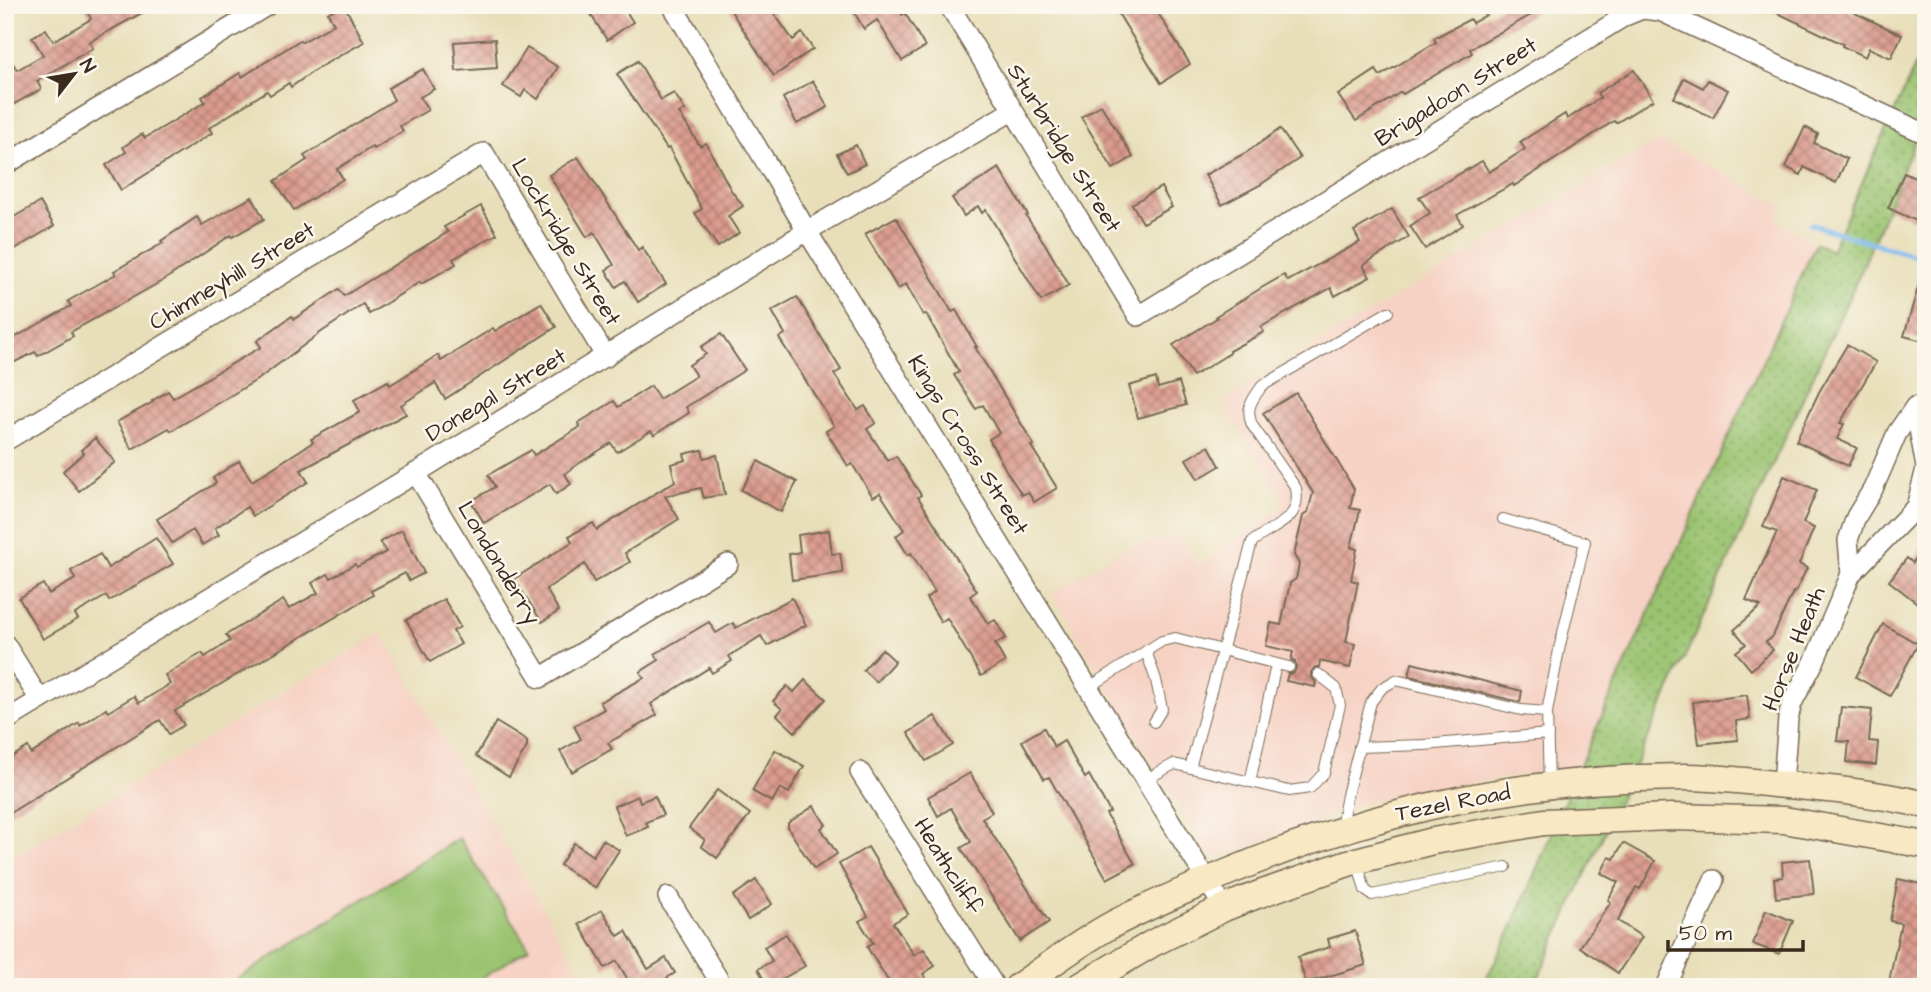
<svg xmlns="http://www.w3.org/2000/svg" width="1931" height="992" font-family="'Architects Daughter',sans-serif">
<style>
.built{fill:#f6d2c4}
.grass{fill:url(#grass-dots);stroke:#6a7646;stroke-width:2}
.garden{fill:#99c36f;stroke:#6a7646;stroke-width:2}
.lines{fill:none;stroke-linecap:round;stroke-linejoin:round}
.stream{stroke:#7fb9f0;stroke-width:5}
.building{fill:url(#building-cross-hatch)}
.lane-casing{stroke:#786955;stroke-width:12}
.street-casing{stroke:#786955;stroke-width:22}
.secondary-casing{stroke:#786955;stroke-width:29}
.lane{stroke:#fff;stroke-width:10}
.street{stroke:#fff;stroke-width:19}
.secondary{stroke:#f8e8c3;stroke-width:26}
.labels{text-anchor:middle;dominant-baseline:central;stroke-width:5;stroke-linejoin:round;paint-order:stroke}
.street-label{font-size:23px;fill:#3b2a1e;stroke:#fbf7ec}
</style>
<defs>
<pattern id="grass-dots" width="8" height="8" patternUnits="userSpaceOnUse" patternTransform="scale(1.75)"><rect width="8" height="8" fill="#99c36f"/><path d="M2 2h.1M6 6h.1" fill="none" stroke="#7e9f5b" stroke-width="1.8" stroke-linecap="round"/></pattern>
<pattern id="building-cross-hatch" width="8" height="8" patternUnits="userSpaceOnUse" patternTransform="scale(1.75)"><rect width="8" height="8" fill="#db9b8f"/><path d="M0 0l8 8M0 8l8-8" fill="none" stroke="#b37f74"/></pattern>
</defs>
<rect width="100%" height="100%" fill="#fbf7ec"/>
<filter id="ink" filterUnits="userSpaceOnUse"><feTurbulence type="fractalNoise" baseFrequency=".0143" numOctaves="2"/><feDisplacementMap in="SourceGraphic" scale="14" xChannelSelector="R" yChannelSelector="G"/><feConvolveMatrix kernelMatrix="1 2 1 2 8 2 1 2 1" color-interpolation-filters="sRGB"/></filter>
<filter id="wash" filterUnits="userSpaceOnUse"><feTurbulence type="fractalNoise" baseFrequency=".00686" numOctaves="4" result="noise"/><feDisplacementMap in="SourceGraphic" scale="28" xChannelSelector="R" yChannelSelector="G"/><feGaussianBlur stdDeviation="1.57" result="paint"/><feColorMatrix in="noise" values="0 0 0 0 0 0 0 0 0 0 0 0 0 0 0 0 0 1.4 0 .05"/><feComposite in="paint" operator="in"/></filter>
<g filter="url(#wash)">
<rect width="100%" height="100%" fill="#e8dfba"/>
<g class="built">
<polygon points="1659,140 1783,205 1776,221 1816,243 1579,767 1432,789 1364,803 1236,852 1208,858 1052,593 1124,549 1179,535 1198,566 1285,504 1221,401"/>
<polygon points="381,633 589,987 5,987 5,861"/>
</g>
<polygon class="grass" points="1926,42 1926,114 1862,269 1534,987 1482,987 1511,930 1579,767 1816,243 1831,251"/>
<polygon class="garden" points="459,838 529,948 468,987 225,987"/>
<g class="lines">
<polyline class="stream" points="1810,224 1926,259"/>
</g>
<g id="blocks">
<g class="building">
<polygon points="84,5 156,5 89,42 93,48 37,81 41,89 5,109 5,50 17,70 43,55 32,37 46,29 53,41 91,19"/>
<polygon points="342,5 344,5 364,42 318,68 291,87 289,83 270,95 267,91 209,128 212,133 121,190 106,165 126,152 123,147 142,134 145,138 205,102 202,97 240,73 242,77 300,40 302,42 334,24 328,13"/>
<polygon points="585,5 622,5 633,22 607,40"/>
<polygon points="727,5 768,5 793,40 802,33 813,49 774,76"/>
<polygon points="850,5 900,5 897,7 902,15 905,13 925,47 902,61 877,20 864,29"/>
<polygon points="1113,5 1153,5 1190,64 1161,83"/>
<polygon points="1504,5 1549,5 1470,49 1472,53 1403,94 1401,92 1356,121 1338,95 1376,70 1380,76 1436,42 1434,38 1470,19 1472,23"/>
<polygon points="1761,5 1838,5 1902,35 1891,58 1869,48 1865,57 1842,46 1843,44"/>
<polygon points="495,39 497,68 456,71 454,42"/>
<polygon points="527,48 558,67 538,99 525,90 521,97 503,86"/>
<polygon points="638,61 661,100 674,93 685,110 679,113 700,146 706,143 731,190 743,206 728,216 739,233 718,247 695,213 702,209 669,148 667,149 617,74"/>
<polygon points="423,69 434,89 420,97 428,110 400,126 403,131 374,149 372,147 337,169 343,179 294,210 275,181 307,160 304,156 394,100 388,88"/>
<polygon points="1634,70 1653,100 1616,123 1614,121 1514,186 1513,184 1457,215 1463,225 1425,249 1410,226 1430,213 1419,197 1482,161 1489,172 1525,149 1520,142 1565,114 1567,119 1600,98 1597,93"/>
<polygon points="1684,78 1703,88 1708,80 1728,90 1713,118 1674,98"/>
<polygon points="813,81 828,107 797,124 783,98"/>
<polygon points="1101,105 1133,157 1113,169 1081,117"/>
<polygon points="1805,127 1818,134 1814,143 1847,159 1836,183 1804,167 1801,175 1786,167"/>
<polygon points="1280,129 1300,158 1260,185 1222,205 1205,175 1247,152"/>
<polygon points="856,145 865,164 847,173 837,154"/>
<polygon points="578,157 638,250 642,247 666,284 638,302 625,281 616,287 606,270 614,265 594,232 587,237 549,175"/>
<polygon points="999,168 1028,215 1026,216 1045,244 1069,285 1041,301 986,210 982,213 978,206 964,216 952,198"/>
<polygon points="1904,173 1926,183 1926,213 1921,223 1888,208"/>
<polygon points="1161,187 1172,207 1143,223 1132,204"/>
<polygon points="252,197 264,219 232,237 231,235 164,280 71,332 73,336 38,356 35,352 5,367 5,343 71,306 68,301 116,274 114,271 163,243 161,241 197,217 202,225"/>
<polygon points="40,202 54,226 15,249 5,232 5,222"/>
<polygon points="481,206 497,234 453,259 456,264 421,284 420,282 369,314 363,304 320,333 260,378 171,431 169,428 132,449 117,422 153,402 152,401 168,391 173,398 261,347 257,341 292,316 294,319 339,289 344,296 448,232 444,227"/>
<polygon points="1392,209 1409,237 1363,265 1370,277 1335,296 1331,288 1261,327 1264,332 1229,351 1230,353 1193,376 1173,345 1217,318 1216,316 1263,287 1284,275 1288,281 1360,242 1354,231"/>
<polygon points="896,217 952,312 956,310 977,347 975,347 1034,445 1031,446 1057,488 1034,502 1028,492 1022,495 1007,472 989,439 999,433 983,405 976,409 954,375 959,372 926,314 923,315 906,284 898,289 865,234"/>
<polygon points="1922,273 1926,274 1926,342 1904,336"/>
<polygon points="797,297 841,370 834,374 858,410 865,406 876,423 867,429 888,461 896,456 921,495 918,497 977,591 970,596 988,624 995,620 1006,638 995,644 1005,662 981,676 947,618 941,622 926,598 935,592 911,553 908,555 896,536 904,530 880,493 873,497 852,464 848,466 826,431 834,426 779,338 785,334 772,311"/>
<polygon points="541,303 556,327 445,399 435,383 401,405 406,414 301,470 308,482 253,516 247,507 215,528 219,535 202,545 193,530 172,543 157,519 216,483 213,478 239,461 252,481 313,442 311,439 360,412 354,400 388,381 390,385 438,355 441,361 493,328 495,331"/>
<polygon points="721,334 745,370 686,407 689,413 654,435 651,431 617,452 611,443 575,466 565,474 571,484 556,494 550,484 484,523 471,501 495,487 488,475 531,450 534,455 580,427 578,423 614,401 618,407 651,386 659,399 696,376 689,365 706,354 701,347"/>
<polygon points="1847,345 1876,362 1840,423 1844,424 1837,439 1857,448 1848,466 1796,441 1819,392"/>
<polygon points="1156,378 1158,388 1179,382 1186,405 1138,418 1129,386"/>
<polygon points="1296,393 1354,489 1350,508 1360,510 1351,547 1357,549 1351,580 1358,582 1346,642 1355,644 1350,668 1320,661 1319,667 1315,667 1311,672 1311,677 1316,682 1315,687 1286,681 1288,674 1294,673 1296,668 1295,662 1291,660 1293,652 1266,646 1271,623 1281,625 1290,583 1296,579 1299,564 1294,555 1303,516 1308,512 1313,493 1263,413"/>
<polygon points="95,438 115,462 79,491 63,471 84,453 81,450"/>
<polygon points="1209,446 1220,466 1198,479 1186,459"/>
<polygon points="702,450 704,458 717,455 725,494 704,498 701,488 665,496 679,519 625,553 630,562 594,582 585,564 546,589 559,611 542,622 514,579 572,542 569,536 593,523 597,530 675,481 671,464 686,460 684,454"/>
<polygon points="758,461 797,482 781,512 741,490"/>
<polygon points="1784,476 1817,490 1803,523 1814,528 1799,564 1807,568 1795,593 1793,592 1773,636 1766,642 1773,650 1751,670 1736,652 1746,644 1734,630 1761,606 1746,600 1777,532 1763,527"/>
<polygon points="402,530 424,573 409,581 405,573 371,591 373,595 175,711 184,725 169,734 160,720 5,816 5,761 28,747 31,754 79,723 80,726 106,709 108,712 134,696 139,703 170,684 165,675 202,653 205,657 230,641 226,635 283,600 289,609 318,593 312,583 328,574 331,578 355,564 357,567 386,552 380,542"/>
<polygon points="829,530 832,554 840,553 843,573 792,580 789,554 800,552 798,535"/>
<polygon points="156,538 173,564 109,601 106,596 75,614 78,619 43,639 19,598 43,584 49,594 75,579 71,571 100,554 108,568"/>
<polygon points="1926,539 1926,610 1889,581 1907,558 1913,563"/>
<polygon points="792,598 806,625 767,646 761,636 729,656 732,661 712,673 709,668 651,704 657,715 608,743 612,749 572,772 560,751 581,739 574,726 604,709 600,702 644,678 640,672 659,660 655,654 709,622 716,633 733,623 736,628"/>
<polygon points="444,599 460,627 453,631 461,644 430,662 406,620"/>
<polygon points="1883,624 1918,644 1890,696 1856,677"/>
<polygon points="882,649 895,661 876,682 863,670"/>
<polygon points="1412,663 1522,691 1520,702 1409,676"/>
<polygon points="805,680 826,699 795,732 777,715 782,709 773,701 787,686 794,692"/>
<polygon points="1747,695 1750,719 1736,721 1738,740 1699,744 1693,702"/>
<polygon points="1841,707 1872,710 1869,741 1878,742 1876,765 1847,762 1849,742 1837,741"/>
<polygon points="935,716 953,745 926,761 908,733"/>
<polygon points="496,722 527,741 527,747 509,777 476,756"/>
<polygon points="1044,728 1054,747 1064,741 1085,778 1089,775 1110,812 1106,814 1135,864 1107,879 1049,777 1044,779 1022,741"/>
<polygon points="775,750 804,766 789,793 780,788 772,802 752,791"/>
<polygon points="970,773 992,812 982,818 1049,922 1020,941 961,848 971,842 951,808 938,816 928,797"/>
<polygon points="717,790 750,814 717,858 701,846 705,840 689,828"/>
<polygon points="638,796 640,802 655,796 663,815 646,822 648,827 626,836 614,806"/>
<polygon points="814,806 826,825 821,828 837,854 814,869 788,828 788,823"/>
<polygon points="603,840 619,850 595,888 560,865 574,843 593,856"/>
<polygon points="1623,843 1655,861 1640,889 1636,887 1618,921 1642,937 1618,973 1580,947 1611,902 1608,900 1618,882 1601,873 1609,857 1614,859"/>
<polygon points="868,847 908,914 893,923 914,955 924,949 935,966 923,974 931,987 892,987 867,947 873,943 859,921 868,916 839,864"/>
<polygon points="1810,859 1814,894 1776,898 1774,878 1783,877 1782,862"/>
<polygon points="1898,879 1926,885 1926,987 1888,987 1901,923 1890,921"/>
<polygon points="756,880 772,904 748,920 733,896"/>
<polygon points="602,910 618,936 626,931 648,969 666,958 675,973 667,978 673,987 632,987 617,961 605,968 579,924"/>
<polygon points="1766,910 1793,921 1779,954 1753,944"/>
<polygon points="1355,931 1366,965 1306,983 1298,957 1330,947 1328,939"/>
<polygon points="786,934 805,966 768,987 758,969 772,961 764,947"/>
</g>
</g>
</g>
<g filter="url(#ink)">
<use href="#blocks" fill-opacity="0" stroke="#786955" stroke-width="2"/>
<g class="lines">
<g class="lane-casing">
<g id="lane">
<polyline points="1503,519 1585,542 1560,645 1547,712"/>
<polyline points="1146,651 1156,680 1162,709 1154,722"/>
<polyline points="1088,688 1162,641 1175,638 1289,667"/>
<polyline points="1359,747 1424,745 1548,734"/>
<path d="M 1190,768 L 1252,542 C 1274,524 1302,522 1296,488 L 1252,425 C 1245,408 1252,400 1262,386 L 1388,312"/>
<polyline points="1145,780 1174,764 1289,791 1310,788 1324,773 1340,705 1336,688 1318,674"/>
<polyline points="1250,782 1276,665"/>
<polyline points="1341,827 1347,795 1371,702 1382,688 1396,680 1521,710 1547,712 1549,786"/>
<polyline points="1357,861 1365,890 1372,895 1506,867"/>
</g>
</g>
<g class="street-casing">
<g id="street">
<polyline points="672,5 807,231 1224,908"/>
<polyline points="949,5 1138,316 1625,16 1642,9 1660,11 1926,134"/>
<polyline points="5,165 268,5"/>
<polyline points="1915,407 1926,467"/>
<polyline points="5,441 484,153 606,357"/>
<polyline points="416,473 540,678 728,564"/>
<polyline points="1851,574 1848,540 1856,517 1873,489 1897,433 1915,407"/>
<polyline points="5,644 40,700"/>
<polyline points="5,721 416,473 807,231 1012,111"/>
<polyline points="860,772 995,987"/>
<polyline points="1783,784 1788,719 1792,703 1814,662 1851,574 1916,507 1926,469"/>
<polyline points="668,897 723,987"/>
<polyline points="1666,987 1714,880"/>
</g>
</g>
<g class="secondary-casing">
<g id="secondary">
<path d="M 1018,987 C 1047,967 1075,946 1106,928 C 1144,907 1186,890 1226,873 C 1376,810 1521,778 1684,777 C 1714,777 1744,781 1774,784 C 1825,788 1875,793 1926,805"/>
<polyline points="1079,987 1153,943 1224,908 1257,895 1348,863 1433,841 1544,822 1672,817 1784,820 1926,845"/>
</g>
</g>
<use href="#lane" class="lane"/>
<use href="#street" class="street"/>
<use href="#secondary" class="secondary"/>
</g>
</g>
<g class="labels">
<g class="street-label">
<text transform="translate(1456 92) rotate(-32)">Brigadoon Street</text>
<text transform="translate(1064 148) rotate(58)">Sturbridge Street</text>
<text transform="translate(566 242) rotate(59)">Lockridge Street</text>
<text transform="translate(232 276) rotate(-31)">Chimneyhill Street</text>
<text transform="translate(496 395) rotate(-31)">Donegal Street</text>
<text transform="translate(968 445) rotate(58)">Kings Cross Street</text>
<text transform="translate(499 563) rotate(59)">Londonderry</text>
<text transform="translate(1794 649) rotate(-68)">Horse Heath</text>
<text transform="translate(1453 803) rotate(-11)">Tezel Road</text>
<text transform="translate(948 866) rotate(58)">Heathcliff</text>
</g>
</g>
<rect width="1931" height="992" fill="none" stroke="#fbf7ec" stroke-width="28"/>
<g transform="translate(74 74) rotate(59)" stroke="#fbf7ec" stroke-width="5" paint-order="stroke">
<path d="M0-5L12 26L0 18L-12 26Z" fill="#3b2a1e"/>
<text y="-10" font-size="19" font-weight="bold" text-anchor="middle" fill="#3b2a1e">N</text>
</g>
<path d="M1668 940v10h135v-10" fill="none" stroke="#3b2a1e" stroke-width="3.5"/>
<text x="1679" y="940" font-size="21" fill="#3b2a1e" stroke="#fbf7ec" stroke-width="5" paint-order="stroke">50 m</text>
</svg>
